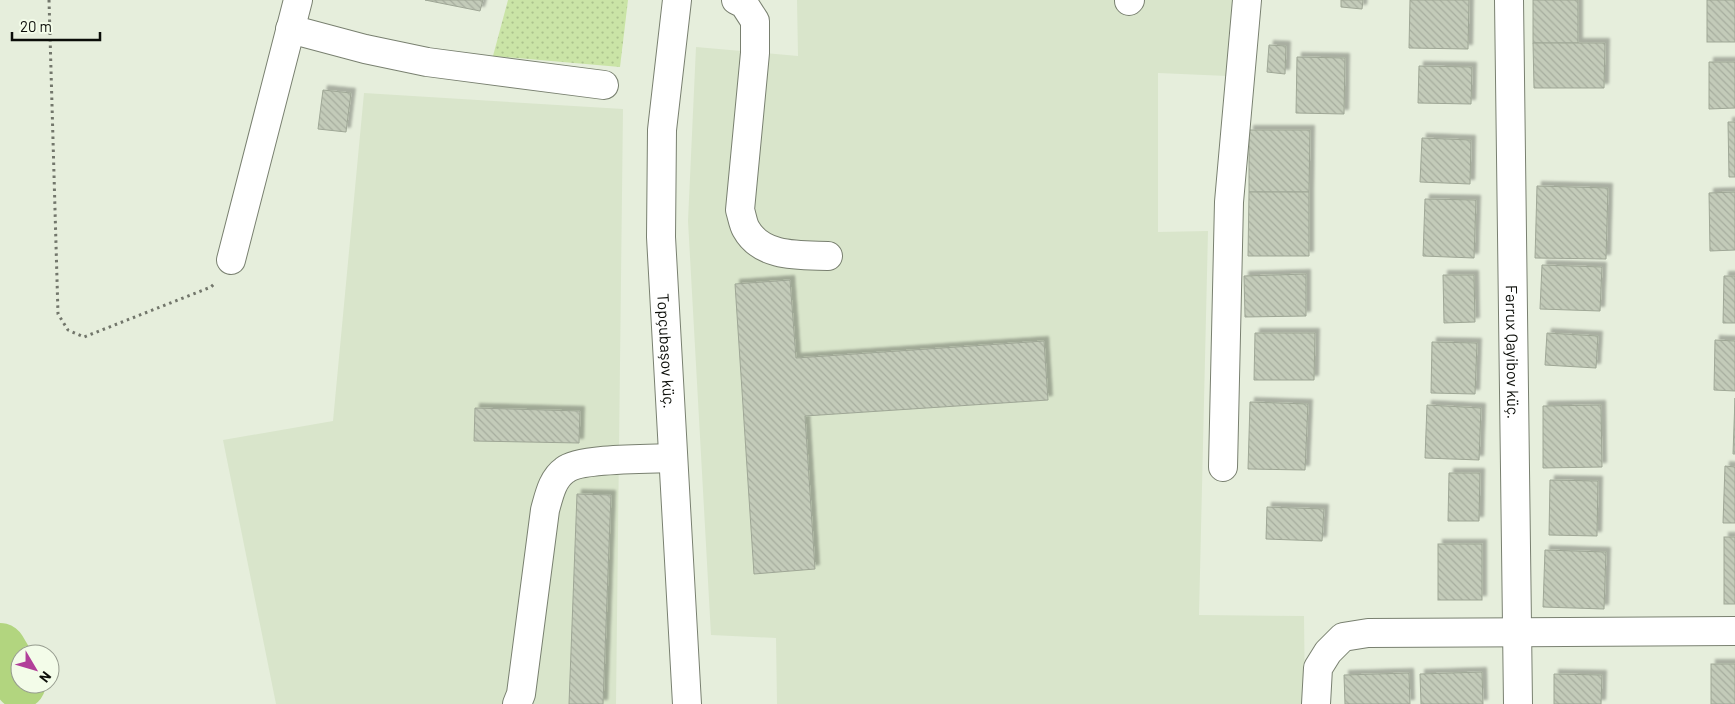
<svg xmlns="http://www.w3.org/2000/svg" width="1735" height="704" font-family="Barlow,sans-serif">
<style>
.built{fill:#d9e5cb}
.grass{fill:url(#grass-dots)}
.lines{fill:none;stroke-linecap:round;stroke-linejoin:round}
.river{stroke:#b2d57f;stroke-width:52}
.building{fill:url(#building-back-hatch);stroke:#9fa796;filter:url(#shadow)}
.minor-casing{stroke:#798070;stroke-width:30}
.path{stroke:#72766b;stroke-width:3;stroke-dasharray:2.5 4;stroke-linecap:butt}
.minor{stroke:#fff;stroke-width:28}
.labels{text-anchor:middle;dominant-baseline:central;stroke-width:4;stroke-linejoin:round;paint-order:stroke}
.street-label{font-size:16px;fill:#0b0d08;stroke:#f3fce9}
</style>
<defs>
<pattern id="grass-dots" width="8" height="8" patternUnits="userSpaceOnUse" patternTransform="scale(1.25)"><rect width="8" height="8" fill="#cae4a6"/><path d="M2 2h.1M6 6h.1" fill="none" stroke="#acc28d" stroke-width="1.8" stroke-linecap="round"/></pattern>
<pattern id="building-back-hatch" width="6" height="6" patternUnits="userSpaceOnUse" patternTransform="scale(1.25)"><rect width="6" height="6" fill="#c3cbb9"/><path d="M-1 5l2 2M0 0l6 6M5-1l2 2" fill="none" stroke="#a6ad9e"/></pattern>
<filter id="shadow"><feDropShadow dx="4.5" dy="-4.5" stdDeviation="1" flood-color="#0004"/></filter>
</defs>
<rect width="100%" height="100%" fill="#e6eedc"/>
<g class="built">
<polygon points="797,0 1234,0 1227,76 1158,73 1158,232 1208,231 1199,615 1304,616 1305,704 777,704 776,638 711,635 688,221 696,47 798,56"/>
<polygon points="364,93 623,109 616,704 276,704 223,440 333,421"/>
</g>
<polygon class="grass" points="508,0 628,0 620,67 493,56"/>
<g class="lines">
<polyline class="river" points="0,649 20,683"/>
</g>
<g class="building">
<polygon points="425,0 483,0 480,11"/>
<polygon points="1341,0 1363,0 1362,9 1341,7"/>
<polygon points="1410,0 1469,0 1468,49 1409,48"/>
<rect x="1533" y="0" width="45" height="43"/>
<rect x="1707" y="0" width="28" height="42"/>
<polygon points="1533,43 1605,43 1604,88 1534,88"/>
<polygon points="1269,45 1286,46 1285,74 1267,72"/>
<polygon points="1297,57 1345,58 1344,114 1296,113"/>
<polygon points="1709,62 1735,62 1735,108 1709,109"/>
<polygon points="1419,66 1472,67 1471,104 1418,103"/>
<polygon points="323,90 351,93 346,132 318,129"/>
<polygon points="1728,122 1735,122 1735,177 1729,177"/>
<polygon points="1249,130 1310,130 1309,192 1249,192"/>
<polygon points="1422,138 1471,140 1470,184 1420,182"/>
<polygon points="1537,186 1608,188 1606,259 1535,258"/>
<polygon points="1249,192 1309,192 1309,256 1248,256"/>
<polygon points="1735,192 1735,250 1710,251 1709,193"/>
<polygon points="1425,199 1476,200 1474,258 1423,256"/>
<polygon points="1542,265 1602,267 1600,311 1540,309"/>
<polygon points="1306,274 1306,316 1245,317 1244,276"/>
<polygon points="1443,275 1474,275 1475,322 1444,323"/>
<polygon points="1724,276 1735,276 1735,323 1723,323"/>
<polygon points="790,280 796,358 1044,341 1048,400 805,416 815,569 754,574 735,284"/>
<polygon points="1255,333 1315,333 1314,380 1254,380"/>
<polygon points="1547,333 1598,336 1596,368 1545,365"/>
<polygon points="1715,340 1735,341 1735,391 1714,390"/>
<polygon points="1432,342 1477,343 1475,394 1431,393"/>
<polygon points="1735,398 1735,454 1733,454"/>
<polygon points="1250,402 1308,404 1305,470 1248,469"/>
<polygon points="1427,405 1481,408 1479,460 1425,458"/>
<polygon points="1601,405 1602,467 1543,468 1543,406"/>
<polygon points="475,408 580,411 579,443 474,441"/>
<polygon points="1725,466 1735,467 1735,523 1723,523"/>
<polygon points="1449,473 1480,473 1479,521 1448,521"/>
<polygon points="1550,480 1598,481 1597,536 1549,535"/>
<polygon points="577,494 611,495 603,704 569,704"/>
<polygon points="1267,507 1324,509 1322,541 1266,539"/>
<rect x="1724" y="537" width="11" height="67"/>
<rect x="1438" y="544" width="44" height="56"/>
<polygon points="1545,550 1606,552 1604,609 1543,607"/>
<rect x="1711" y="664" width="24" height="40"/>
<polygon points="1482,672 1483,704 1421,704 1420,674"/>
<polygon points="1409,673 1410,704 1345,704 1344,675"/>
<polygon points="1554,674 1602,675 1601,704 1554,704"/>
</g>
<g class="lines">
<g class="minor-casing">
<g id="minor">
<path id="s1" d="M 677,0 L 662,130 L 661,237 L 687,704"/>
<path d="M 736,0 L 744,4 L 755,21 L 755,53 L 740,210 C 742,216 743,224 746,229 C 762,258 800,255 828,256"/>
<path id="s2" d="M 1509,0 L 1518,704"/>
<polyline points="1129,1 1130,0"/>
<polyline points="290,29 365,49 427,62 604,85"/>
<polyline points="231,260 298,0"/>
<polyline points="1223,467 1229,202 1247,0"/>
<path d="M 517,704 L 521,694 L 545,510 C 549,496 552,479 565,470 C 579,458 651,459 672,458"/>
<polyline points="1316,704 1318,668 1328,652 1343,637 1368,633 1735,631"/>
</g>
</g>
<polyline class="path" points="49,0 58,314 68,330 84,337 211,287 214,284"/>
<use href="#minor" class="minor"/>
</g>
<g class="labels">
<g class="street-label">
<text stroke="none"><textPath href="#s1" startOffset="352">Topçubaşov küç.</textPath></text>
<text stroke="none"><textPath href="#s2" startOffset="352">Fərrux Qayibov küç.</textPath></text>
</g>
</g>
<g transform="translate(35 669) rotate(128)"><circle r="24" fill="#f3fce9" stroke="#969c8f"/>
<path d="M0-4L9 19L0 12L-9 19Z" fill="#b13f99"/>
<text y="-8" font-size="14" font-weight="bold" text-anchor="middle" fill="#0b0d08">N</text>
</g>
<path d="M12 32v8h88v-8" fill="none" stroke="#0b0d08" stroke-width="2.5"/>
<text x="20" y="32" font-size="15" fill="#0b0d08" stroke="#f3fce9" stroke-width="4" paint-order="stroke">20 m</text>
</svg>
